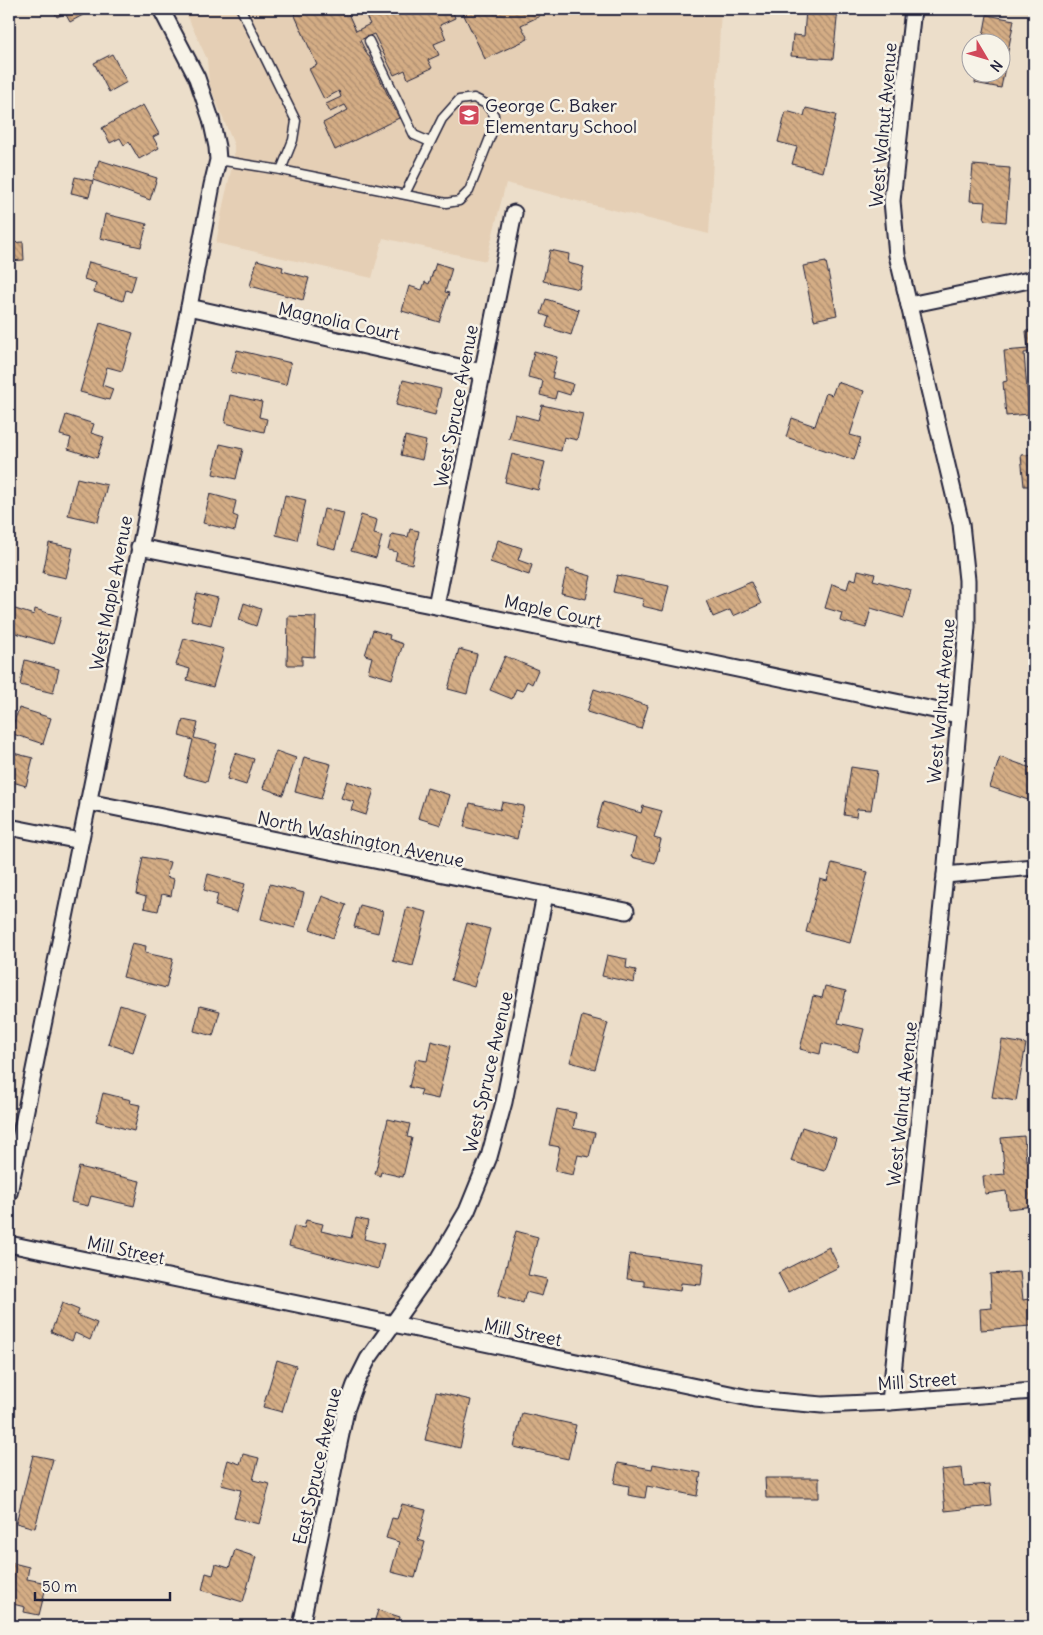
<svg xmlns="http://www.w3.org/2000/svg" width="1043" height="1635" font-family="Delius,sans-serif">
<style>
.built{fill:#e5cfb5}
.building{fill:url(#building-back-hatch);stroke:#22223b}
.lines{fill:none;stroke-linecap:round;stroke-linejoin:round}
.lane-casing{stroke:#22223b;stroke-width:11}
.street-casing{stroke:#22223b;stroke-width:19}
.lane{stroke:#f7f3e8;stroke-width:8}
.street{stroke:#f7f3e8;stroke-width:15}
.labels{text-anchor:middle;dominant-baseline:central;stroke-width:5;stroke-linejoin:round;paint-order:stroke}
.poi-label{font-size:18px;fill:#22223b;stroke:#f7f3e8;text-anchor:start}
.street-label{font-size:18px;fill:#22223b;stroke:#f7f3e8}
</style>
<defs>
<pattern id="building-back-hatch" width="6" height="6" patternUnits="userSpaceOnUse" patternTransform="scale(1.25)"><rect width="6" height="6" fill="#d4ad85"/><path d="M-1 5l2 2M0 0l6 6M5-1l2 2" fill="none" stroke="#ac8c6e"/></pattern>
</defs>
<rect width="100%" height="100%" fill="#ecdeca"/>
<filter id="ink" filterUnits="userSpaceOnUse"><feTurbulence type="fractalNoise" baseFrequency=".02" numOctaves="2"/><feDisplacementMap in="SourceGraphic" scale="10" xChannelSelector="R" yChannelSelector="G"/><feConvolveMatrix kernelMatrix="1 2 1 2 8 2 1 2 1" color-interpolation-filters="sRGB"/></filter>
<g filter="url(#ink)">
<polygon class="built" points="184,9 721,9 709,234 506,183 486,261 383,238 372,278 216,243 224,201 234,158 234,145 209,84 207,59"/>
<g class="building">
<polygon points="53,9 94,9 70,22 65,13 57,17"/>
<polygon points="292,9 346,9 356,31 370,24 362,9 460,9 453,12 455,18 440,25 446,39 434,44 439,55 428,60 432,68 408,79 405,70 394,75 374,34 360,40 368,56 369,56 399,118 335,150 323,123 348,110 345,105 330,112 326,104 341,97 339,91 324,99 309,69 317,65"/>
<polygon points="461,9 537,9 540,16 521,25 528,39 485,59"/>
<polygon points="806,9 838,9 833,59 791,56 793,35 804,36"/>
<polygon points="987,15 1014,20 1001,88 975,83 977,72 1000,72 1000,42 982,42"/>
<polygon points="112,54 127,82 109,92 94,63"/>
<polygon points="143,105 159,134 153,137 159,148 139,159 129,142 124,145 120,138 110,143 102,128"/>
<polygon points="806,108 836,115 822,172 792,164 797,147 778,142 786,111 804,116"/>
<polygon points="99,160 157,178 150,200 93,180"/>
<polygon points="973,165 1010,168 1006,222 984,220 986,202 970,201"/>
<polygon points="75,177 93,181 89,197 71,193"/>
<polygon points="105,214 147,224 141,247 100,238"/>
<polygon points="23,242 24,260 9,261 9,243"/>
<polygon points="550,250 569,254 568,263 584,267 579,289 543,281"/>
<polygon points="257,260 283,267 282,271 309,278 303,300 250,286"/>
<polygon points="89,262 136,275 131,292 126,290 123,301 94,292 96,283 84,279"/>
<polygon points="826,262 837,315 814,320 803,266"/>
<polygon points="436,263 452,268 445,292 449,293 439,322 402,311 409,286 422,290 425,282 429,284"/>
<polygon points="546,299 579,310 571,335 546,327 549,317 541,314"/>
<polygon points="100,323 133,333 122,371 107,367 102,385 113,389 109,400 80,392"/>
<polygon points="1034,330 1034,352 1024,353 1029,414 1006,416 1003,382 1007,381 1004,351 1028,349 1026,331"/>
<polygon points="237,350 291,363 286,385 231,372"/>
<polygon points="534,351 557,357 552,378 573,384 570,395 557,391 555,399 540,395 543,381 528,377"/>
<polygon points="403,380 441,389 435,415 396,405"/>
<polygon points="837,382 864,391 850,435 861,438 854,460 786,437 792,418 815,426 826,393 832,395"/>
<polygon points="230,395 262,402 259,417 267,419 264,432 225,423"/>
<polygon points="542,405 583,414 577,440 564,437 561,451 509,439 515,414 538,420"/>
<polygon points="66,415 94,424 91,433 104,437 97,458 68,449 71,438 60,435"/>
<polygon points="405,436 426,441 422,460 401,455"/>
<polygon points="220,444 243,449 236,479 213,474"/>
<polygon points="512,454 545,462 538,490 505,482"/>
<polygon points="1034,454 1034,515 1032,486 1024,486 1021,455"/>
<polygon points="77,478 107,485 98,522 68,515"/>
<polygon points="210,494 236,501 233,515 238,517 235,531 203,523"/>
<polygon points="285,495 306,500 297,540 276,535"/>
<polygon points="324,509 344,513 335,549 316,544"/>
<polygon points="361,515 377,520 374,534 382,536 376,558 351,551"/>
<polygon points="410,529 419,531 412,564 395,560 397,552 388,550 392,534 408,537"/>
<polygon points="498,540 522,548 518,560 532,565 529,575 490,562"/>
<polygon points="49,543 73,548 66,578 43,573"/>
<polygon points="567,569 591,576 586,599 561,593"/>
<polygon points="858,570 875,574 873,580 911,590 904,618 871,608 866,628 840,621 842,613 825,608 832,584 847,589 850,578 856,580"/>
<polygon points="617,575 669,586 663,611 642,606 643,599 613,592"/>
<polygon points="751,582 761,604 733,616 730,610 713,617 706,601"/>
<polygon points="197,593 218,598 211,625 191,620"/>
<polygon points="244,603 261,609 256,626 239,620"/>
<polygon points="9,607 34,615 35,609 61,617 53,644 9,631"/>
<polygon points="288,616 316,617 314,657 302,656 302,665 287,665"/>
<polygon points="373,630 390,635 389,639 403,644 392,679 368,672 372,657 365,655"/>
<polygon points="184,638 224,649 213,687 187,680 190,669 176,665"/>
<polygon points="459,649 477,654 467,694 448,689"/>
<polygon points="505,656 538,670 532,684 527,681 522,691 516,689 512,699 490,690"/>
<polygon points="25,660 59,669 53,693 20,685"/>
<polygon points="594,689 648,706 641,729 587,712"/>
<polygon points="19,708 51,718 43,744 10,733"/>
<polygon points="183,720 198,723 194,738 217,744 207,782 184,776 193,740 179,736"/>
<polygon points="276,751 296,758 283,795 263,788"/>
<polygon points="9,752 33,758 26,786 9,781"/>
<polygon points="235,753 254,759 246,785 227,779"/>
<polygon points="304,757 331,764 321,799 295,792"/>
<polygon points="1000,757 1034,769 1034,802 990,787"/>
<polygon points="851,767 877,771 871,810 857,809 856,817 844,815"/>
<polygon points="347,781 374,790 366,815 351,810 354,802 341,798"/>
<polygon points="427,788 450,795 441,825 418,818"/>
<polygon points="502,802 524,806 517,839 464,827 470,803 500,810"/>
<polygon points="603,802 641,813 643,806 662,811 654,838 661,840 655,863 631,857 636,838 596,827"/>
<polygon points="143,857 170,862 166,877 174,879 171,896 162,894 158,911 144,908 146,897 136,894"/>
<polygon points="832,863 868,872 850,943 806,932 820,879 827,881"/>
<polygon points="208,874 245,884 237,912 215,906 218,894 204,890"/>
<polygon points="270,884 304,893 295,928 261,919"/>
<polygon points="322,896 346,905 333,938 310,929"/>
<polygon points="360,905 383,911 378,933 354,927"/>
<polygon points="407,907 427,912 413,966 393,961"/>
<polygon points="467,923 490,929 474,987 451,980"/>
<polygon points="132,943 146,946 145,953 173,959 166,988 123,977"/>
<polygon points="607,955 627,959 626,968 636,970 634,983 602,976"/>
<polygon points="825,986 846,991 838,1023 864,1029 858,1052 822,1043 820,1054 800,1049 813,996 822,998"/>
<polygon points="120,1005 146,1013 133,1052 108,1044"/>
<polygon points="200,1006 220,1011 213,1036 194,1031"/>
<polygon points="582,1016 608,1023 595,1069 570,1062"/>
<polygon points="1002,1040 1026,1044 1016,1101 992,1097"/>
<polygon points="431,1041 450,1046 438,1099 420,1095 422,1090 409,1087 416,1059 427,1061"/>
<polygon points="103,1093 131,1100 130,1103 140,1105 134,1131 96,1121"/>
<polygon points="557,1109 576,1113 573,1128 595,1133 589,1157 578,1155 573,1175 555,1171 560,1147 549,1145"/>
<polygon points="388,1119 410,1124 407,1137 412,1138 403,1177 381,1172 380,1176 375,1174"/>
<polygon points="802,1127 836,1138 825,1171 791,1161"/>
<polygon points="1024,1136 1026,1160 1033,1160 1034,1206 1008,1209 1006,1191 985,1194 983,1176 1005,1174 1001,1138"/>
<polygon points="79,1167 140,1181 134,1206 91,1196 88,1206 71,1202"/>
<polygon points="356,1218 368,1221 364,1239 384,1244 378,1269 289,1246 294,1226 304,1228 306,1220 323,1224 321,1231 351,1238"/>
<polygon points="516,1231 538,1237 528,1275 547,1279 542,1296 526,1292 523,1303 498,1296"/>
<polygon points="829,1247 839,1267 788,1292 778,1273"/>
<polygon points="630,1254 704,1263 701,1285 681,1283 680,1291 644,1286 644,1281 627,1279"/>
<polygon points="1020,1272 1023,1300 1029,1299 1031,1326 981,1330 980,1309 992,1308 990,1274"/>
<polygon points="62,1303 79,1310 77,1315 97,1323 90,1340 75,1333 72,1341 51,1332"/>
<polygon points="277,1360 296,1366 282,1412 263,1407"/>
<polygon points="436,1392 471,1400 460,1448 425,1440"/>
<polygon points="522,1413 576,1425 568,1459 514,1447"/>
<polygon points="243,1454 259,1458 253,1480 270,1484 259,1524 234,1518 241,1490 221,1485 228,1460 240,1464"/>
<polygon points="33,1455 53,1459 35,1528 16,1523"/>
<polygon points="618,1463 652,1469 653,1464 701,1473 697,1496 647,1486 645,1498 628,1495 629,1486 614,1483"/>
<polygon points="962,1468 964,1486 990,1484 992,1506 945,1511 941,1470"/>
<polygon points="765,1478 819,1478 819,1498 766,1498"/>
<polygon points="402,1504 426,1510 418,1540 425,1542 415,1578 391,1572 399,1542 386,1538 392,1518 397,1519"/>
<polygon points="235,1550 256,1557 243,1602 202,1590 206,1573 213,1575 216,1564 229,1568"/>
<polygon points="9,1562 29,1567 27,1579 47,1583 39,1615 24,1612 25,1607 9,1603"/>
<polygon points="378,1610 400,1617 398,1626 373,1626"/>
</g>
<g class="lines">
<g class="lane-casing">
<g id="lane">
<polyline points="241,9 296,121 293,140 281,170"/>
<polyline points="369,41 414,135 430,142"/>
<polyline points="218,160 281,170 446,203 459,201 469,191 493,130 494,115 486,104 474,98 459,100 442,119 405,194"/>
</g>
</g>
<g class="street-casing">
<g id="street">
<polyline points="909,305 1034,279"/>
<polyline points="189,307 482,372"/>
<polyline points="139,547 436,606 958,715"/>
<polyline points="436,606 514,213"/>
<polyline points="88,802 626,911"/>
<polyline points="9,827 80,841"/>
<polyline points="945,875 1034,867"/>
<polyline points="9,1193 189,307 212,185 218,160 217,147 211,119 197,78 161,9"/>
<polyline points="9,1244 754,1399 822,1405 890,1402 1034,1391"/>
<polyline points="890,1402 945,875 967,627 967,580 961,524 897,255 892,201 913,9"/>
<polyline points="301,1626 346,1410 355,1385 368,1359 439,1259 467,1211 489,1157 504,1102 545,895"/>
</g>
</g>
<use href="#lane" class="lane"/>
<use href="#street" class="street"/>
</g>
</g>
<defs>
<g id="school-square" transform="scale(1.125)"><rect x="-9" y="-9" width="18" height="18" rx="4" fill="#d1495b" stroke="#f7f3e8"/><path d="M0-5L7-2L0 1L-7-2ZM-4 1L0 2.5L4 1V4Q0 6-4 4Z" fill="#fff"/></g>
</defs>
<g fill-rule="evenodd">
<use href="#school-square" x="469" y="115"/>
</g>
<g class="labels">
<g class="poi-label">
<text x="485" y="105">George C. Baker<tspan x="485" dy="21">Elementary School</tspan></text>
</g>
<g class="street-label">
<text transform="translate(883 125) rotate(-85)">West Walnut Avenue</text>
<text transform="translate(339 321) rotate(12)">Magnolia Court</text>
<text transform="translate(456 406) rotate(-79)">West Spruce Avenue</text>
<text transform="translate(111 593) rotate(-79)">West Maple Avenue</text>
<text transform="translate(553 611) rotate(12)">Maple Court</text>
<text transform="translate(941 701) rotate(-85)">West Walnut Avenue</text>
<text transform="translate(361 839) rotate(12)">North Washington Avenue</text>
<text transform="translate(488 1072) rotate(-77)">West Spruce Avenue</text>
<text transform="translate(902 1104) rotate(-84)">West Walnut Avenue</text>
<text transform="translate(126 1250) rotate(12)">Mill Street</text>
<text transform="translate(523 1332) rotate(12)">Mill Street</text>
<text transform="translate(917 1381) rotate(-4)">Mill Street</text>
<text transform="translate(317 1466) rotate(-77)">East Spruce Avenue</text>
</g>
</g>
<rect width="1043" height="1635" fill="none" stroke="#f7f3e8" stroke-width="30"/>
<rect x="15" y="15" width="1013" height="1605" fill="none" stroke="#22223b" stroke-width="2" filter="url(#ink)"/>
<g transform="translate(986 58) rotate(128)"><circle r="24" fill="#f7f3e8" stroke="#a29fa3"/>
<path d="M0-4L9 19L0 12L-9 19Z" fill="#d1495b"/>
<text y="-8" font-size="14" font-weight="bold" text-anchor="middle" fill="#22223b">N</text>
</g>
<path d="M35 1592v8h135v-8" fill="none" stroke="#22223b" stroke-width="2.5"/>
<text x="42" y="1592" font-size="15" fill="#22223b" stroke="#f7f3e8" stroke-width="4" paint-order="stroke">50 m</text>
</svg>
